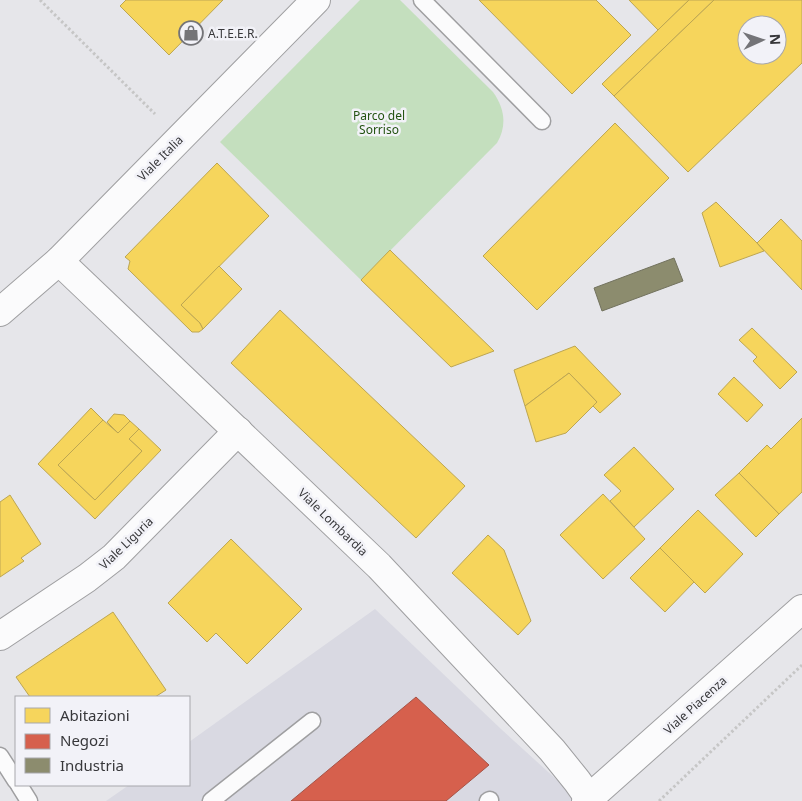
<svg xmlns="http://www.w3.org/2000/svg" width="802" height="801" font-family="'Noto Sans',sans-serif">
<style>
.built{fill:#d9d9e2}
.green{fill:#c4dfbe}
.homes{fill:#f6d55c;stroke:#bda652;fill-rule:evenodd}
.shops{fill:#d6604d;stroke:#a65447}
.industry{fill:#8c8c6e;stroke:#72725e}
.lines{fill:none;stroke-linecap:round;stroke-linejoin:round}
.service-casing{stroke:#9f9fa1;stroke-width:19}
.minor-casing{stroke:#9f9fa1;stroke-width:30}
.tertiary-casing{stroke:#9f9fa1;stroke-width:30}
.path{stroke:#c6c6c6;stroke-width:3;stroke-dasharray:2.5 2.5;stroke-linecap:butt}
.service{stroke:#fbfbfc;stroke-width:16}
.minor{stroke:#fbfbfc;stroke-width:28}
.tertiary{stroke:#fbfbfc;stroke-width:28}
.labels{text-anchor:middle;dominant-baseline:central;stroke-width:5;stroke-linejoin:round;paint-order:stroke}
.poi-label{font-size:12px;fill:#37373a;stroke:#f2f2f8;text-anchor:start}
.park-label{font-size:12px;fill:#235311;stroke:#f2f2f8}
.street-label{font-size:12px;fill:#37373a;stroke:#f2f2f8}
</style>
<rect width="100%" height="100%" fill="#e6e6ea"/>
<polygon class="built" points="375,609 501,729 580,801 106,801 129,785 189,785 189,742"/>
<path class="green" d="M 360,0 L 400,0 L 493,92 C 505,109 507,126 497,143 L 361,280 L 220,142 Z"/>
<g class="homes">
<polygon points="126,0 223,0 169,55 120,6"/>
<polygon points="479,0 596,0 631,35 572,94"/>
<polygon points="629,0 689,0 658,30"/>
<polygon points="689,0 714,0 614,96 602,84"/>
<path d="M 714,0 L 802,0 L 802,63 L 688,172 L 614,96 ZM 747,25 L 777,25 L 777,55 L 747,55 Z"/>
<polygon points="615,123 669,178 537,310 483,256"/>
<polygon points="217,163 269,216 181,305 200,323 203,329 199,332 192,332 128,269 130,261 125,257"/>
<polygon points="716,202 757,243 764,251 720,267 702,213"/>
<polygon points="781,219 802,241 802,290 757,243"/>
<polygon points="390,250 393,253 494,351 451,367 361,280"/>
<polygon points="219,266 242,289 203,329 200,323 181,305"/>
<polygon points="280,310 465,486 416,538 231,363"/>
<polygon points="752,328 797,372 780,389 753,361 757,357 739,340"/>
<polygon points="575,346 621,394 600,413 593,406 597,402 569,373 525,406 514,370"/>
<polygon points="569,373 597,402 566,433 536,442 525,406"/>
<polygon points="734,377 763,405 747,422 718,394"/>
<polygon points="91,408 103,420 58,465 95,500 142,451 129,439 139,429 161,450 95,519 38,464"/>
<polygon points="114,414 124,415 130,421 118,433 107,422"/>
<polygon points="802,418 802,492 779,514 739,473 767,445 771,449"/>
<polygon points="103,420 118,433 130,421 139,429 129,439 142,451 95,500 58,465"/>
<polygon points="634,447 674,489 634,527 610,501 621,491 604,475"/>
<polygon points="739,473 779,514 756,537 715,495"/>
<polygon points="603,494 645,539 603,579 560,535"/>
<polygon points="10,495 41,544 21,558 24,561 0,577 0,502"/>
<polygon points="698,510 743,554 705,593 660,548"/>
<polygon points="488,535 504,550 531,621 518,635 452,573"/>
<polygon points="231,539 302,609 247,664 216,633 207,642 168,603"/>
<polygon points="660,548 694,582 665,612 630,578"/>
<polygon points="113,612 166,690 155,697 30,697 16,677"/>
</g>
<polygon class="shops" points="416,697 489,765 446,801 291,801"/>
<polygon class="industry" points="674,258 683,281 602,311 594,288"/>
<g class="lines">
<g class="service-casing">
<g id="service">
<polyline points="422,0 542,121"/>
<polyline points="0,756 16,781"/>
<polyline points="19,785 29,801"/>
<polyline points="211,801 312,721"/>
<polyline points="488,801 490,800"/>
</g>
</g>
<g class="minor-casing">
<g id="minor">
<polyline points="59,261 379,566 552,750 577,781 589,798"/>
<polyline points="0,312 59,261 316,0"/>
<polyline points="0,636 87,578 114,557 238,431"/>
</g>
</g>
<g class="tertiary-casing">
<polyline id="tertiary" points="586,801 802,609"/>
</g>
<g class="path">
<polyline points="40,0 155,114"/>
<polyline points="659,801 802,665"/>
</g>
<use href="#service" class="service"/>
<use href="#minor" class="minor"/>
<use href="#tertiary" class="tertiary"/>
</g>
<defs>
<g id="shop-ring" transform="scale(1.25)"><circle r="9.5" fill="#f2f2f8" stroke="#747478" stroke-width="1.5"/><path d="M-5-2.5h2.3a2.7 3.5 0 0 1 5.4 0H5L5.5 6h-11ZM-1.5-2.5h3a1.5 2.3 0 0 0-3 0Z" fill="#747478"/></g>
</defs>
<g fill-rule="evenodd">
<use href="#shop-ring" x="191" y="33"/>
</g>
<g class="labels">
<g class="poi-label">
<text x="208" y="33">A.T.E.E.R.</text>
</g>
<g class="park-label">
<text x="379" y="115">Parco del<tspan x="379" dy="14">Sorriso</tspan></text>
</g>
<g class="street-label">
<text transform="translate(160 158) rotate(-45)">Viale Italia</text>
<text transform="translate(333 522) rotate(44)">Viale Lombardia</text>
<text transform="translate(126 543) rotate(-44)">Viale Liguria</text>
<text transform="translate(695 705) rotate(-42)">Viale Piacenza</text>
</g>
</g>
<rect x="15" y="696" width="175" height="90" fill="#f2f2f8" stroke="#a7a7ac"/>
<rect x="25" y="708" width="25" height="15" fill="#f6d55c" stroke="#a7a7ac"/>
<text x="60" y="721" font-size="15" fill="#37373a">Abitazioni</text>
<rect x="25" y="734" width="25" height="15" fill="#d6604d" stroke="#a7a7ac"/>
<text x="60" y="746" font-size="15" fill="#37373a">Negozi</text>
<rect x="25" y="758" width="25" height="15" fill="#8c8c6e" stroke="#a7a7ac"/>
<text x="60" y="771" font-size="15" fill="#37373a">Industria</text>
<g transform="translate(762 40) rotate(87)"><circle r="24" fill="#f2f2f8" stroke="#a7a7ac"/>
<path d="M0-4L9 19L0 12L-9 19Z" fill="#747478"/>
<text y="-8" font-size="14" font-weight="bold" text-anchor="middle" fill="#37373a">N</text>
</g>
</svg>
